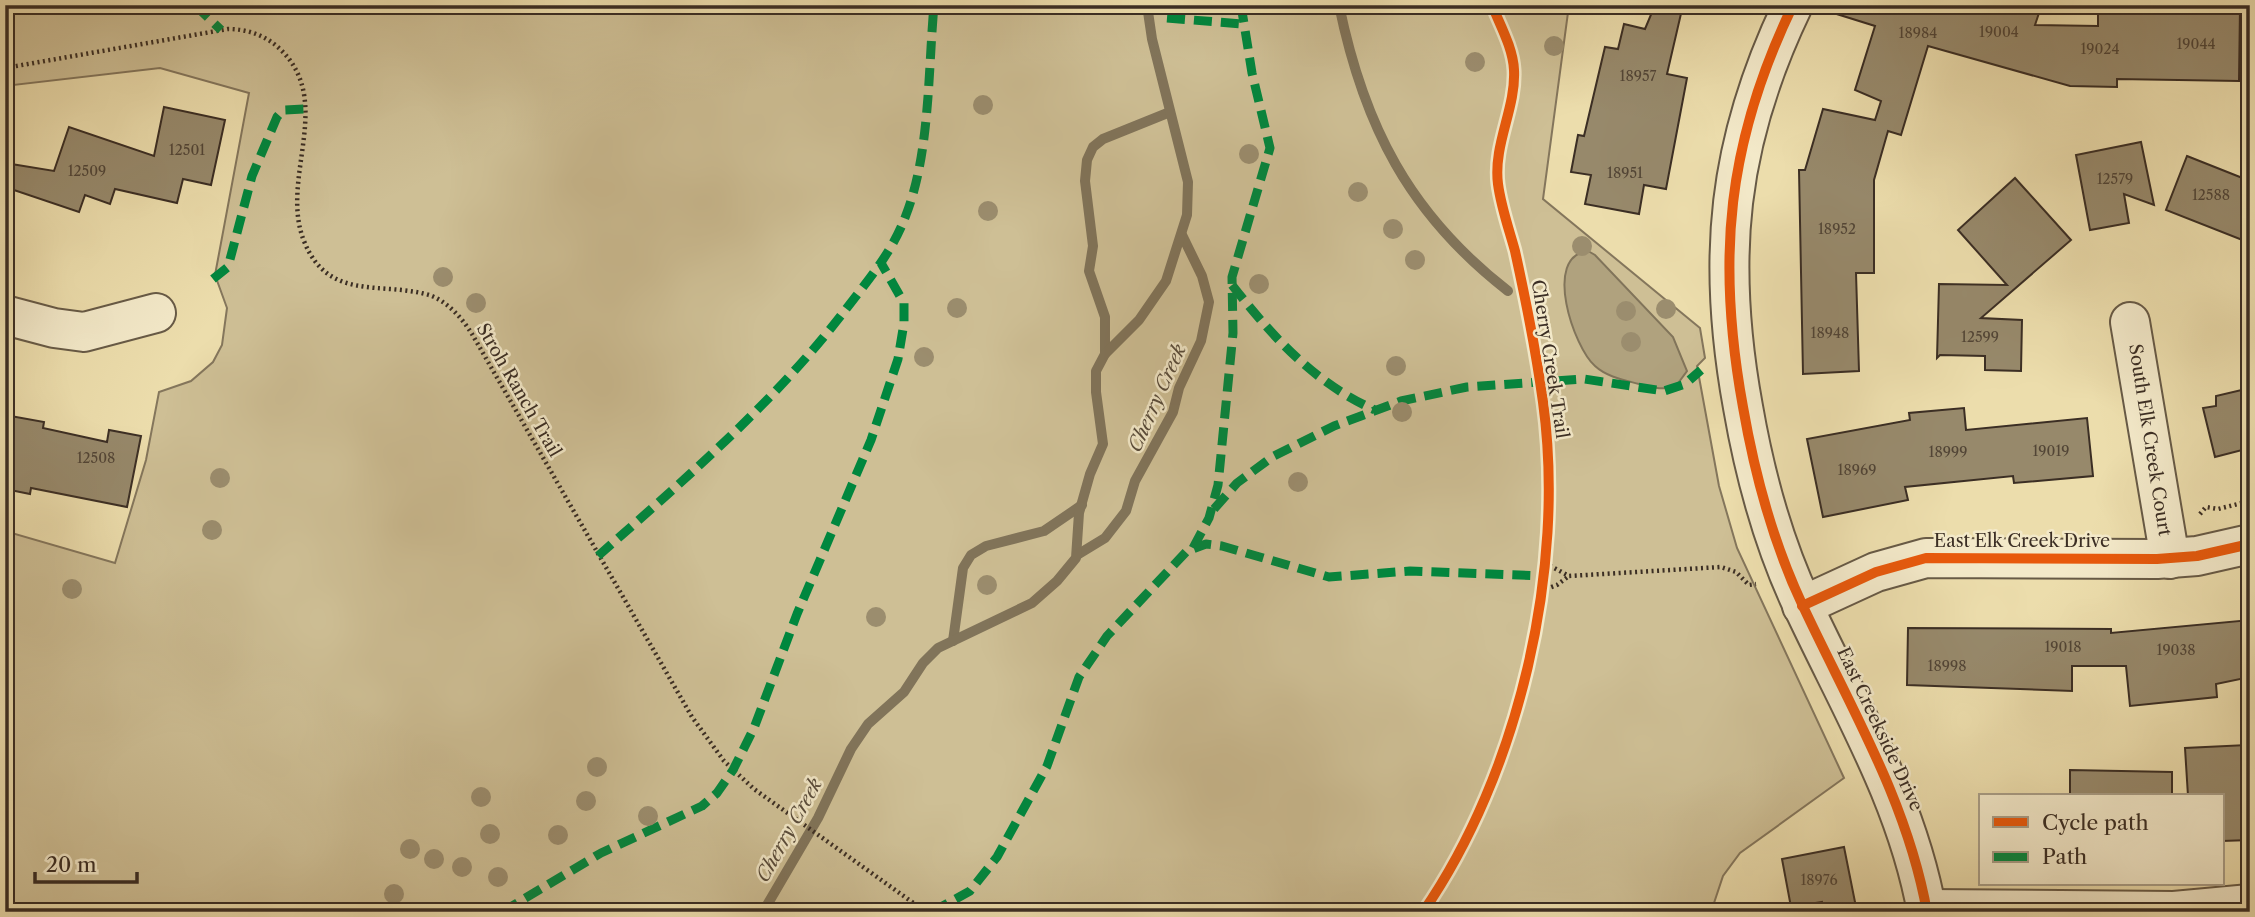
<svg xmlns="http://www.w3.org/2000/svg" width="2255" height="917" font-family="'Libre Caslon Text',serif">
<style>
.green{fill:#cebf95;stroke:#84765c;stroke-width:2}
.water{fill:#b0a27e;stroke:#81745a;stroke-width:2}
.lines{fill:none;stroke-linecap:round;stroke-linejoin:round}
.stream{stroke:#81745a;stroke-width:10}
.building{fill:#97896b;stroke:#3b2e24;stroke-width:2}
.minor-casing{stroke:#675a46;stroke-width:42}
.path{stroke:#3b2e24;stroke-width:4.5;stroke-dasharray:2 3.5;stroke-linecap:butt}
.minor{stroke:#f3e9c9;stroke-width:38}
.quiet{stroke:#00873e;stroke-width:9;stroke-dasharray:18 9;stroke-linecap:butt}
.cycleway-casing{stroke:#f3e9c9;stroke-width:15}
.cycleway{stroke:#e8590c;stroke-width:10}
.tree{fill:#9b8d6e}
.labels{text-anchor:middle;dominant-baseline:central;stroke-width:5;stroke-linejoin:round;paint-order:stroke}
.number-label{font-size:14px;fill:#524536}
.street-label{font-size:18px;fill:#3b2e24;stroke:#f3e9c9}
.water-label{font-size:19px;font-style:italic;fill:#584b3a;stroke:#f3e9c9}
</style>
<rect width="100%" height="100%" fill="#ecddac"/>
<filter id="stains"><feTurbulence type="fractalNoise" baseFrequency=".00286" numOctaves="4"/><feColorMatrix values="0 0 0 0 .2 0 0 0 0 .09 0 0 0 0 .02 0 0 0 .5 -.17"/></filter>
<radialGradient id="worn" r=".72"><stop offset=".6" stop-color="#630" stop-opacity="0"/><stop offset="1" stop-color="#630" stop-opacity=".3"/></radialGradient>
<polygon class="green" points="5,5 1569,5 1543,199 1700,328 1705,358 1697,366 1719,486 1737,548 1844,778 1740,853 1723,876 1711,912 5,912 5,531 115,563 146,460 159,392 191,381 213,362 222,345 227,308 215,275 249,93 160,68 5,86"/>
<path class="water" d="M 1588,251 L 1595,255 L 1673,337 L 1687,371 L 1676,386 C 1664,391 1651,387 1639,384 C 1624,380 1607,377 1595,366 C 1574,348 1542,256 1588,251 Z"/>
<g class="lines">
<g class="stream">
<path d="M 1339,5 C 1364,126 1409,214 1508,291"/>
<polyline points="1105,354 1105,317 1089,271 1093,246 1085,181 1087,160 1093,147 1103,139 1170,112"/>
<polyline points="1077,555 1105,538 1126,511 1135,481 1173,412 1179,388 1201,341 1209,302 1202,276 1182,235"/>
<polyline points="953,641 963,568 971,555 986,546 1044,531 1082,505"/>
<polyline points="763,912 818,818 851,749 868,724 904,692 923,663 938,648 1032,603 1057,581 1076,558 1079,513 1090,474 1103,444 1096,392 1096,371 1105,354 1139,320 1166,281 1187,215 1188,182 1152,39 1147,5"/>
</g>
</g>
<g class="building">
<polygon points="1655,5 1683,5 1667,74 1687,78 1666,189 1644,185 1639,214 1585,204 1591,175 1571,172 1578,135 1584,136 1605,47 1618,49 1624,24 1645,29"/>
<polygon points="1828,5 2023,5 2040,10 2035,25 2098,26 2098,5 2240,8 2239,81 2117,79 2117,87 2070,86 1928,46 1901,135 1888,131 1874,180 1874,273 1856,273 1859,371 1803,374 1799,170 1805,170 1823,109 1875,120 1881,101 1855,90 1875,26 1827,11"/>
<polygon points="164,107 225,120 211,185 183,179 177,203 115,189 110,204 85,195 79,212 5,187 5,163 54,171 69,127 154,156"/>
<polygon points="2141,142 2154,205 2124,194 2129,223 2090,230 2076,155"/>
<polygon points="2187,156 2250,181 2250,243 2166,210"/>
<polygon points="2015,178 2071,240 1981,318 2022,320 2021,371 1985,370 1985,356 1940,355 1937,358 1939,284 2007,285 1958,230"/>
<polygon points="2250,388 2250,448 2215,457 2203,408 2216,406 2216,396"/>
<polygon points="1964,408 1966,430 2087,418 2093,476 2014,483 2013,476 1905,487 1908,500 1823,517 1807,439 1910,420 1909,413"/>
<polygon points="5,415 44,422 43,428 107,442 109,430 141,436 127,507 31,488 30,494 5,489"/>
<polygon points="2250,620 2250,677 2216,684 2217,697 2130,706 2126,666 2072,666 2072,691 1907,685 1908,628 2111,629 2111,633"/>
<polygon points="2247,745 2250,840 2222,841 2222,796 2188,796 2185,748"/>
<polygon points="2070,770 2172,772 2172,796 2070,796"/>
<polygon points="1844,847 1857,912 1824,912 1822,902 1791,907 1782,859"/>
</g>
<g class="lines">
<g class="minor-casing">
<g id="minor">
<path d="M 1793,5 C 1727,142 1716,259 1743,407 C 1755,476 1772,540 1802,604 C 1849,705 1907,800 1927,912"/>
<polyline points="5,315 54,328 84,332 156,313"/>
<polyline points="2130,322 2170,559"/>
<polyline points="1802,606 1876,572 1926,558 2157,559 2197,556 2250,544"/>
<polyline points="1926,909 2174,911 2250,904"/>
</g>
</g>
<g class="path">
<path d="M 5,68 L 228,29 C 248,29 267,36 281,50 C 335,103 279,179 304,241 C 328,302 381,281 429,295 C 447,301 462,318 472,334 L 692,717 L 724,761 L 754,789 L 926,912"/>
<polyline points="2200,514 2206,507 2218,509 2250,501"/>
<polyline points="1545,563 1569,576 1721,567 1736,572 1749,585 1756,584"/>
<polyline points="1541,591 1557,585 1569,576"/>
</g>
<use href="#minor" class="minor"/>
<g class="quiet">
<polyline points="195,5 221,30"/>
<polyline points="1167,18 1243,24"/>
<polyline points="213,279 228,267 252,176 277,117 283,110 306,109"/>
<path d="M 1232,285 C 1272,336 1314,383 1375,410"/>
<polyline points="1214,509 1237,483 1272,457 1334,426 1401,401 1467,387 1584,379 1664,391 1685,384 1701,370"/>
<polyline points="1193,548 1209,518 1218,485 1233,333 1232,277 1270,148 1252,73 1241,5"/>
<path d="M 598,556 C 685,479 776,401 846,309 C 869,279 893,251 906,215 C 930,153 928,72 934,5"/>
<polyline points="502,912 601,853 702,806 717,793 733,770 754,728 797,614 871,440 898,359 904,323 904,303 881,263"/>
<polyline points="932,912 970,891 997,857 1047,766 1079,677 1107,636 1187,551 1206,544 1222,546 1329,577 1410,571 1543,576"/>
</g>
<g class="cycleway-casing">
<g id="cycleway">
<path d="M 1793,5 C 1727,142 1716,259 1743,407 C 1755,476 1772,540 1802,604 C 1849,705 1907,800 1927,912"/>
<polyline points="1802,606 1876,572 1926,558 2157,559 2197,556 2250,544"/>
<path d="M 1423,912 C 1519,773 1566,569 1543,402 C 1536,351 1526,301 1515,251 C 1509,229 1501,207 1498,184 C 1493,144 1516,109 1514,70 C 1513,48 1500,25 1492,5"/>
</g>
</g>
<use href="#cycleway" class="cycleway"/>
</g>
<g class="tree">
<circle cx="1554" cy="46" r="10"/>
<circle cx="1475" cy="62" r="10"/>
<circle cx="983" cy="105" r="10"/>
<circle cx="1249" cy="154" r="10"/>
<circle cx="1358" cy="192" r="10"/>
<circle cx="988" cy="211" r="10"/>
<circle cx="1393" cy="229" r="10"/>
<circle cx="1582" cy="246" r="10"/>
<circle cx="1415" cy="260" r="10"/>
<circle cx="443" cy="277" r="10"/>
<circle cx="1259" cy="284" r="10"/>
<circle cx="476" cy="303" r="10"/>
<circle cx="957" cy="308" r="10"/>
<circle cx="1666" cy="309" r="10"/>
<circle cx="1626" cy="311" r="10"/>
<circle cx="1631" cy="342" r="10"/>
<circle cx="924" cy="357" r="10"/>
<circle cx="1396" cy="366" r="10"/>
<circle cx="1402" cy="412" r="10"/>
<circle cx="220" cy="478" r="10"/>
<circle cx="1298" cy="482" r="10"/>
<circle cx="212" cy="530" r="10"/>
<circle cx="987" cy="585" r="10"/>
<circle cx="72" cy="589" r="10"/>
<circle cx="876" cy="617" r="10"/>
<circle cx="597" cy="767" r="10"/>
<circle cx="481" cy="797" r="10"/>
<circle cx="586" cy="801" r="10"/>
<circle cx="648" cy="816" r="10"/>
<circle cx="490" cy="834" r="10"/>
<circle cx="558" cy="835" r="10"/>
<circle cx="410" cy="849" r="10"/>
<circle cx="434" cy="859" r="10"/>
<circle cx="462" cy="867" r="10"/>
<circle cx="498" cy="877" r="10"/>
<circle cx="394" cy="894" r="10"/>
</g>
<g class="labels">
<g class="number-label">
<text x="1999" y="32">19004</text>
<text x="1918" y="33">18984</text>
<text x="2196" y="44">19044</text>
<text x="2100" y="49">19024</text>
<text x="1638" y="76">18957</text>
<text x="187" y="150">12501</text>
<text x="87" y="171">12509</text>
<text x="1625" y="173">18951</text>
<text x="2115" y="179">12579</text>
<text x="2211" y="195">12588</text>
<text x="1837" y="229">18952</text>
<text x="1830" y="333">18948</text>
<text x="1980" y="337">12599</text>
<text x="2051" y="451">19019</text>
<text x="1948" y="452">18999</text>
<text x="96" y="458">12508</text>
<text x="1857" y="470">18969</text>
<text x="2063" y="647">19018</text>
<text x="2176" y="650">19038</text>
<text x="1947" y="666">18998</text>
<text x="1819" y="880">18976</text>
</g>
<g class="street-label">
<text transform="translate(1550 359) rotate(81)">Cherry Creek Trail</text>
<text transform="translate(519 390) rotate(60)">Stroh Ranch Trail</text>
<text transform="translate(2150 440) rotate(81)">South Elk Creek Court</text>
<text x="2022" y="541">East Elk Creek Drive</text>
<text transform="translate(1880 729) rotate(65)">East Creekside Drive</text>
</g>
<g class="water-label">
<text transform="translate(1157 398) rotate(-66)">Cherry Creek</text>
<text transform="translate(789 830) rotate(-61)">Cherry Creek</text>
</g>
</g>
<rect width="2255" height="917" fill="none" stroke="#ecddac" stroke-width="28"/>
<rect x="7" y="7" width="2241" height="903" fill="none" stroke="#3b2e24" stroke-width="3.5"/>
<rect x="14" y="14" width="2227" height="889" fill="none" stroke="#3b2e24" stroke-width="2"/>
<rect x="1979" y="794" width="245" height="91" fill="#f3e9c9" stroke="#a99e87" stroke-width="2"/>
<rect x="1993" y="817" width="35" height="10" fill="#e8590c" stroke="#a99e87" stroke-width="2"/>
<text x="2042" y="830" font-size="21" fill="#3b2e24">Cycle path</text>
<rect x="1993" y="852" width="35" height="10" fill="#00873e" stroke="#a99e87" stroke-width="2"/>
<text x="2042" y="864" font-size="21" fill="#3b2e24">Path</text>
<path d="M35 872v10h102v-10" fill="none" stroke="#3b2e24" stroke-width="3.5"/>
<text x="46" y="872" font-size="21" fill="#3b2e24" stroke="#f3e9c9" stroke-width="5" paint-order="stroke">20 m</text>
<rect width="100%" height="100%" filter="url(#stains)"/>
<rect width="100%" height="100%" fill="url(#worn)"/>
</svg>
